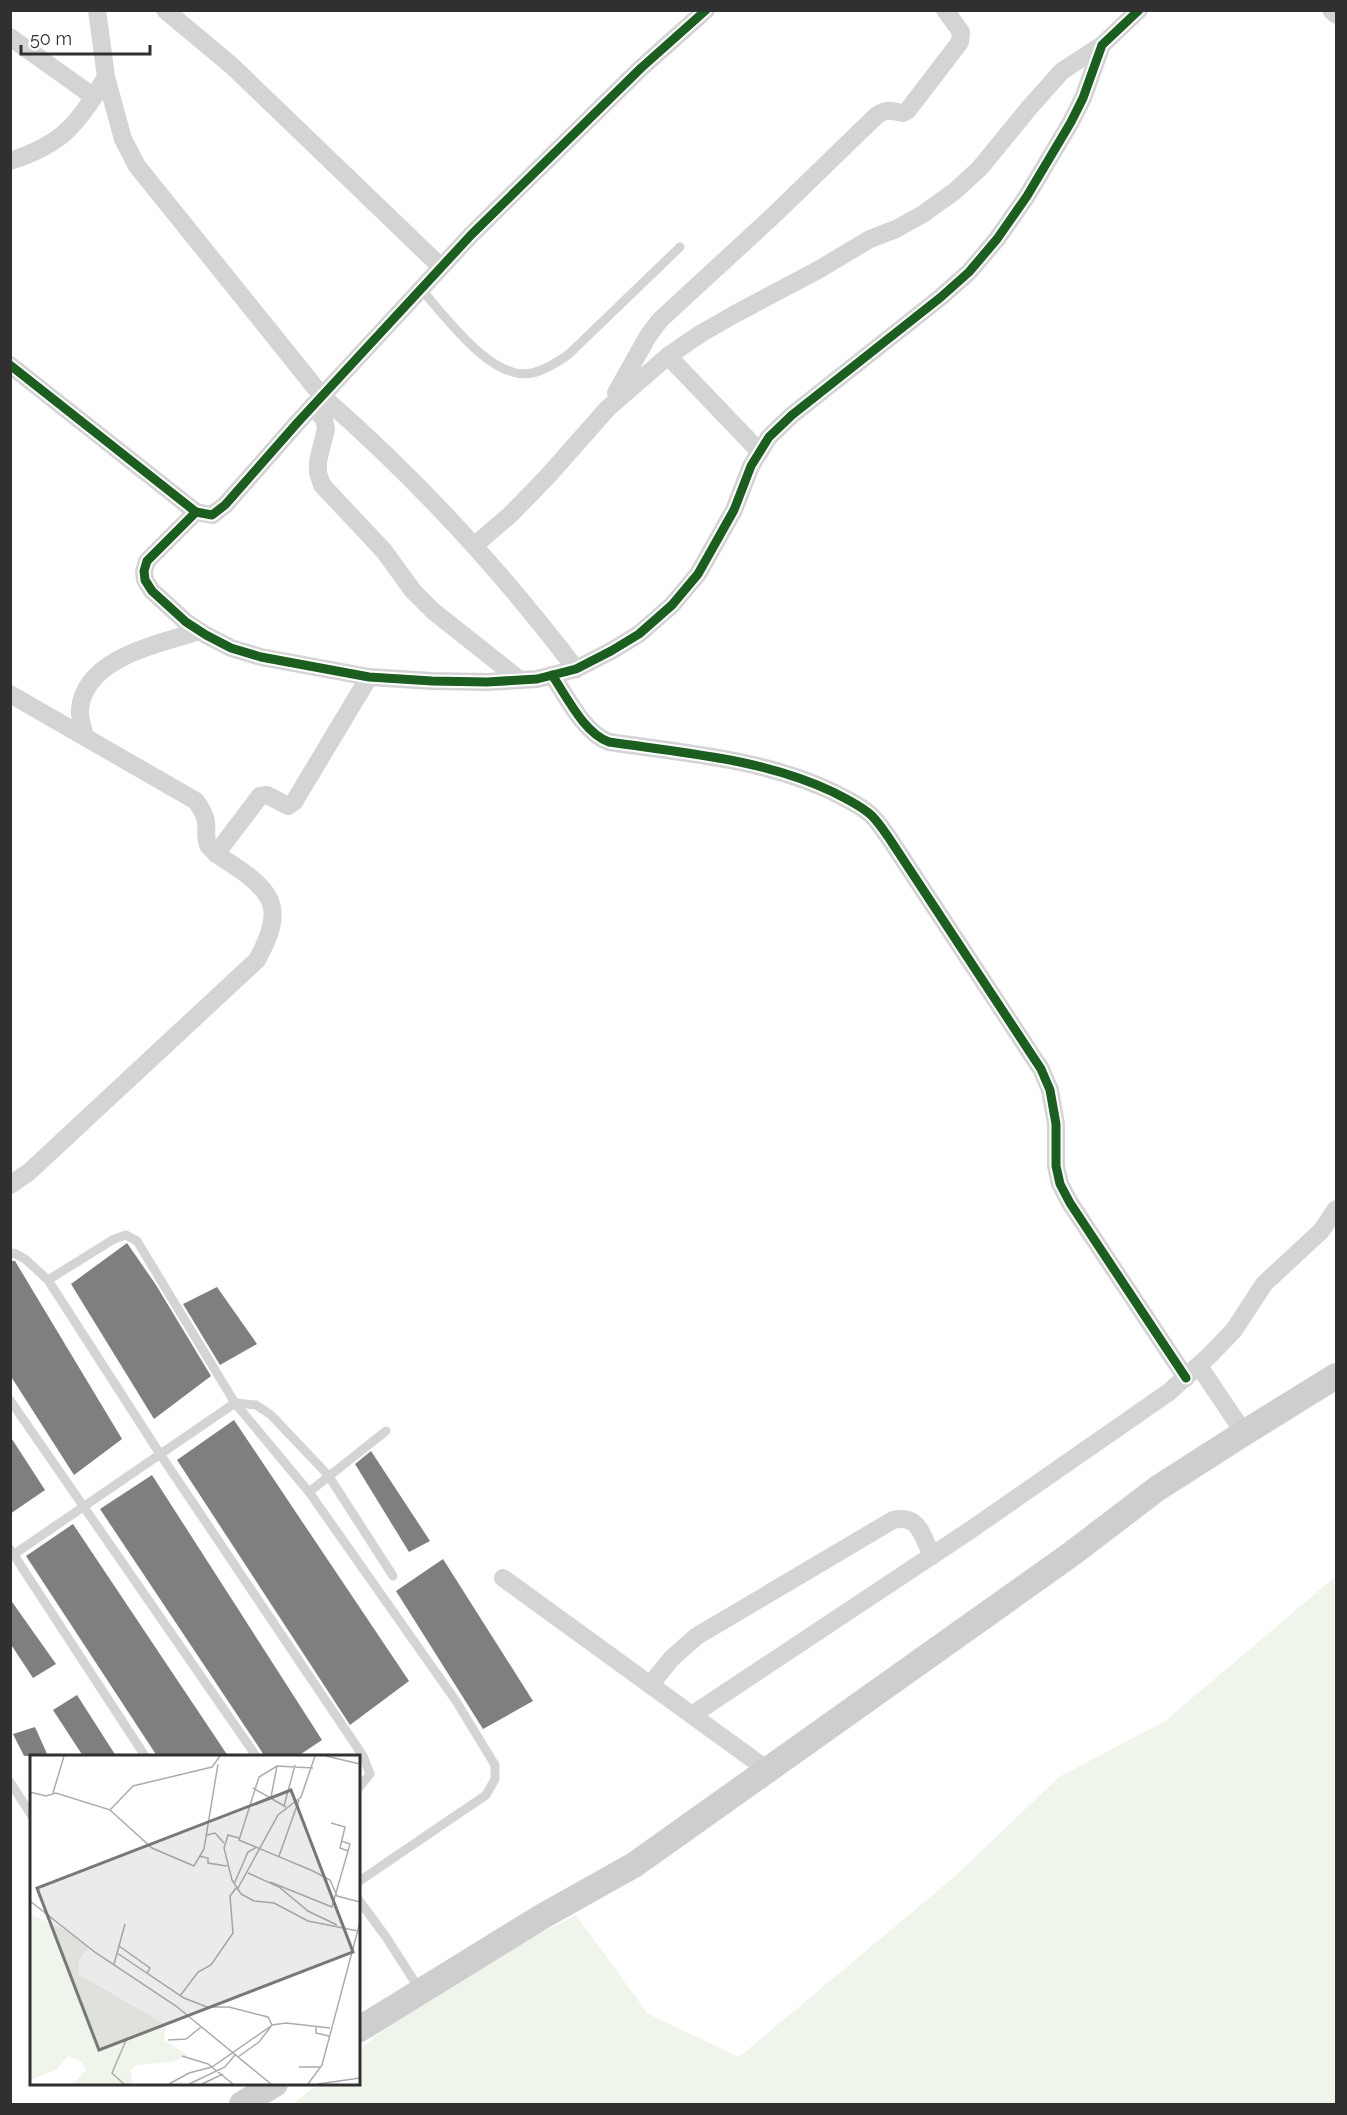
<svg xmlns="http://www.w3.org/2000/svg" width="1347" height="2115" font-family="Raleway,sans-serif">
<style>
.green{fill:#f0f5ec}
.building{fill:#7f7f7f}
.lines{fill:none;stroke-linecap:round;stroke-linejoin:round}
.lane{stroke:#d4d4d4;stroke-width:9}
.street{stroke:#d4d4d4;stroke-width:18}
.secondary{stroke:#cecece;stroke-width:26}
.cycleway-casing{stroke:#fff;stroke-width:13}
.cycleway{stroke:#1b5e20;stroke-width:9}
.inset-road{fill:none;stroke:#acacac;stroke-width:1.5}
.view{fill:#787878;fill-opacity:0.15;stroke:#787878;stroke-width:3}
.inset-edge{fill:none;stroke:#303030;stroke-width:3}
</style>
<rect width="100%" height="100%" fill="#fff"/>
<polygon class="green" points="1336,1576 1336,2104 292,2104 318,2084 358,2084 359,2050 435,1987 576,1915 648,2014 739,2057 953,1878 1059,1777 1165,1721"/>
<g class="building">
<polygon points="127,1243 156,1285 211,1376 154,1419 71,1284"/>
<polygon points="10,1261 15,1261 122,1439 74,1475 10,1375"/>
<polygon points="217,1287 257,1344 220,1365 183,1304"/>
<polygon points="234,1420 409,1681 350,1725 177,1460"/>
<polygon points="10,1436 45,1490 10,1514"/>
<polygon points="371,1451 430,1541 409,1552 355,1464"/>
<polygon points="152,1475 322,1740 298,1756 263,1756 262,1752 100,1509"/>
<polygon points="73,1524 228,1756 157,1756 26,1556"/>
<polygon points="443,1559 533,1701 483,1729 396,1591"/>
<polygon points="10,1599 56,1664 33,1678 10,1643"/>
<polygon points="77,1695 116,1756 83,1756 53,1710"/>
<polygon points="35,1727 48,1756 24,1756 13,1734"/>
</g>
<g class="lines">
<g class="lane">
<path d="M 421,289 C 445,316 492,382 532,373 C 546,370 558,362 569,354 L 680,247"/>
<polyline points="10,1254 14,1253 25,1259 48,1280 114,1239 126,1235 137,1241 235,1403 309,1492 456,1701 495,1765 495,1779 486,1795 358,1882"/>
<polyline points="48,1280 160,1454 363,1756 370,1774 358,1789"/>
<polyline points="10,1400 256,1756"/>
<polyline points="309,1492 386,1431"/>
<polyline points="10,1549 145,1756"/>
<polyline points="10,1557 235,1403 256,1405 271,1415 328,1475 393,1576"/>
<polyline points="10,1782 32,1816"/>
<polyline points="358,1899 386,1937 420,1990"/>
</g>
<g class="street">
<path d="M 97,10 L 106,77 L 123,139 L 137,166 L 322,396 C 416,478 500,569 576,669"/>
<polyline points="165,10 231,65 441,267"/>
<polyline points="1331,10 1336,15"/>
<polyline points="10,37 94,97"/>
<path d="M 10,161 C 64,144 78,123 106,77"/>
<polyline points="668,356 760,452"/>
<polyline points="10,365 196,512 212,515 225,505 298,422 471,235 641,68 706,10"/>
<path d="M 616,393 L 648,336 L 660,320 L 775,214 L 876,116 C 886,108 891,111 903,113 L 908,110 L 960,42 L 961,32 L 945,10"/>
<polyline points="312,406 324,419 326,429 318,461 318,473 322,485 384,551 413,591 433,611 520,680"/>
<polyline points="196,512 147,561 144,571 145,580 152,591 186,622 206,635 231,648 261,657 369,677 432,681 487,682 537,679 576,669 611,651 639,634 672,605 698,574 734,510 751,466 769,437 792,415 941,297 969,272 997,239 1027,196 1071,122 1083,98 1102,45 1139,10"/>
<polyline points="475,545 510,515 547,477 608,408 668,356 700,334 735,314 818,270 870,239 896,229 923,214 955,191 980,168 1029,108 1062,71 1102,45"/>
<path d="M 552,675 C 567,697 584,733 609,742 C 684,753 764,759 833,792 C 846,799 862,806 872,816 C 879,823 884,831 889,838 L 1041,1069 L 1050,1090 L 1056,1124 L 1056,1166 L 1060,1184 L 1070,1203 L 1186,1378"/>
<path d="M 10,694 L 196,801 C 201,808 205,814 206,822 C 207,829 205,838 208,845 C 214,854 224,859 233,865 C 278,894 283,913 257,960 L 29,1172 L 10,1185"/>
<path d="M 85,736 C 83,728 79,718 80,709 C 85,657 160,644 199,631"/>
<polyline points="216,854 260,796 267,795 288,806 294,802 369,677"/>
<polyline points="1199,1366 1244,1433"/>
<polyline points="503,1578 769,1771"/>
<path d="M 650,1685 L 672,1658 L 697,1636 L 893,1520 C 920,1514 922,1536 932,1556"/>
<polyline points="692,1715 969,1531 1169,1392 1209,1356 1234,1330 1264,1284 1321,1231 1336,1209"/>
</g>
<g class="secondary">
<polyline points="358,2030 543,1916 634,1865 1070,1555 1158,1488 1244,1433 1336,1376"/>
<polyline points="242,2104 275,2084"/>
</g>
<g class="cycleway-casing">
<g id="cycleway">
<polyline points="10,365 196,512 212,515 225,505 298,422 471,235 641,68 706,10"/>
<polyline points="196,512 147,561 144,571 145,580 152,591 186,622 206,635 231,648 261,657 369,677 432,681 487,682 537,679 576,669 611,651 639,634 672,605 698,574 734,510 751,466 769,437 792,415 941,297 969,272 997,239 1027,196 1071,122 1083,98 1102,45 1139,10"/>
<path d="M 552,675 C 567,697 584,733 609,742 C 684,753 764,759 833,792 C 846,799 862,806 872,816 C 879,823 884,831 889,838 L 1041,1069 L 1050,1090 L 1056,1124 L 1056,1166 L 1060,1184 L 1070,1203 L 1186,1378"/>
</g>
</g>
<use href="#cycleway" class="cycleway"/>
</g>
<g transform="translate(30 1755)">
<rect width="330" height="330" fill="#fff"/>
<path d="M 0,159 L 43,179 L 58,193 L 49,206 L 48,219 L 136,270 L 134,285 L 158,300 L 142,307 L 108,310 L 100,315 L 103,329 L 43,329 L 56,315 L 52,307 L 38,301 L 26,315 L 0,325 Z" fill="#f0f5ec"/>
<path class="inset-road" d="M 296,1 L 330,9M 283,13 L 247,11 L 229,22 L 209,85 L 283,116 L 300,125 L 307,141 L 330,147M 223,33 L 256,52M 0,37 L 16,41 L 26,38 L 80,55 L 103,31 L 182,12 L 190,1M 23,38 L 34,1M 241,42 L 247,11M 254,51 L 265,10M 80,55 L 122,93 L 164,111 L 174,94 L 188,9M 301,68 L 315,72 L 310,93 L 318,96M 177,80 L 185,78 L 194,88M 209,83 L 198,80 L 194,93 L 202,125 L 211,139 L 224,146 L 244,148 L 278,166 L 328,176M 169,101 L 178,103 L 178,108 L 197,111M 249,101 L 269,45M 218,118 L 249,132 L 278,156 L 307,170M 240,127 L 302,152 L 320,89 L 311,86M 204,129 L 218,97 L 227,92M 207,135 L 248,60 L 271,42 L 285,1M 0,146 L 66,198 L 146,251 L 241,329M 89,191 L 120,213 L 117,219M 87,198 L 154,243 L 177,252 L 199,252 L 238,262 L 242,270M 84,209 L 95,169M 150,241 L 168,217 L 181,210 L 203,178 L 200,141 L 206,133M 286,271 L 286,278 L 299,281M 138,285 L 156,284 L 171,272M 152,301 L 178,309 L 203,329M 208,302 L 229,287 L 242,270 L 256,268 L 300,273M 269,312 L 291,312M 94,329 L 82,318 L 97,283M 139,329 L 159,318 L 182,312 L 241,271M 159,329 L 195,312 L 205,300M 172,329 L 193,319M 278,329 L 292,310 L 330,167M 288,329 L 330,323"/>
<path class="view" d="M 261,35 L 323,197 L 69,295 L 7,133 Z"/>
<rect width="330" height="330" class="inset-edge"/>
</g>
<rect width="1347" height="2115" fill="none" stroke="#303030" stroke-width="24"/>
<path d="M21 45v9h129v-9" fill="none" stroke="#303030" stroke-width="3"/>
<text x="30" y="45" font-size="18" fill="#303030" stroke="#ffffff" stroke-width="4.5" paint-order="stroke">50 m</text>
</svg>
